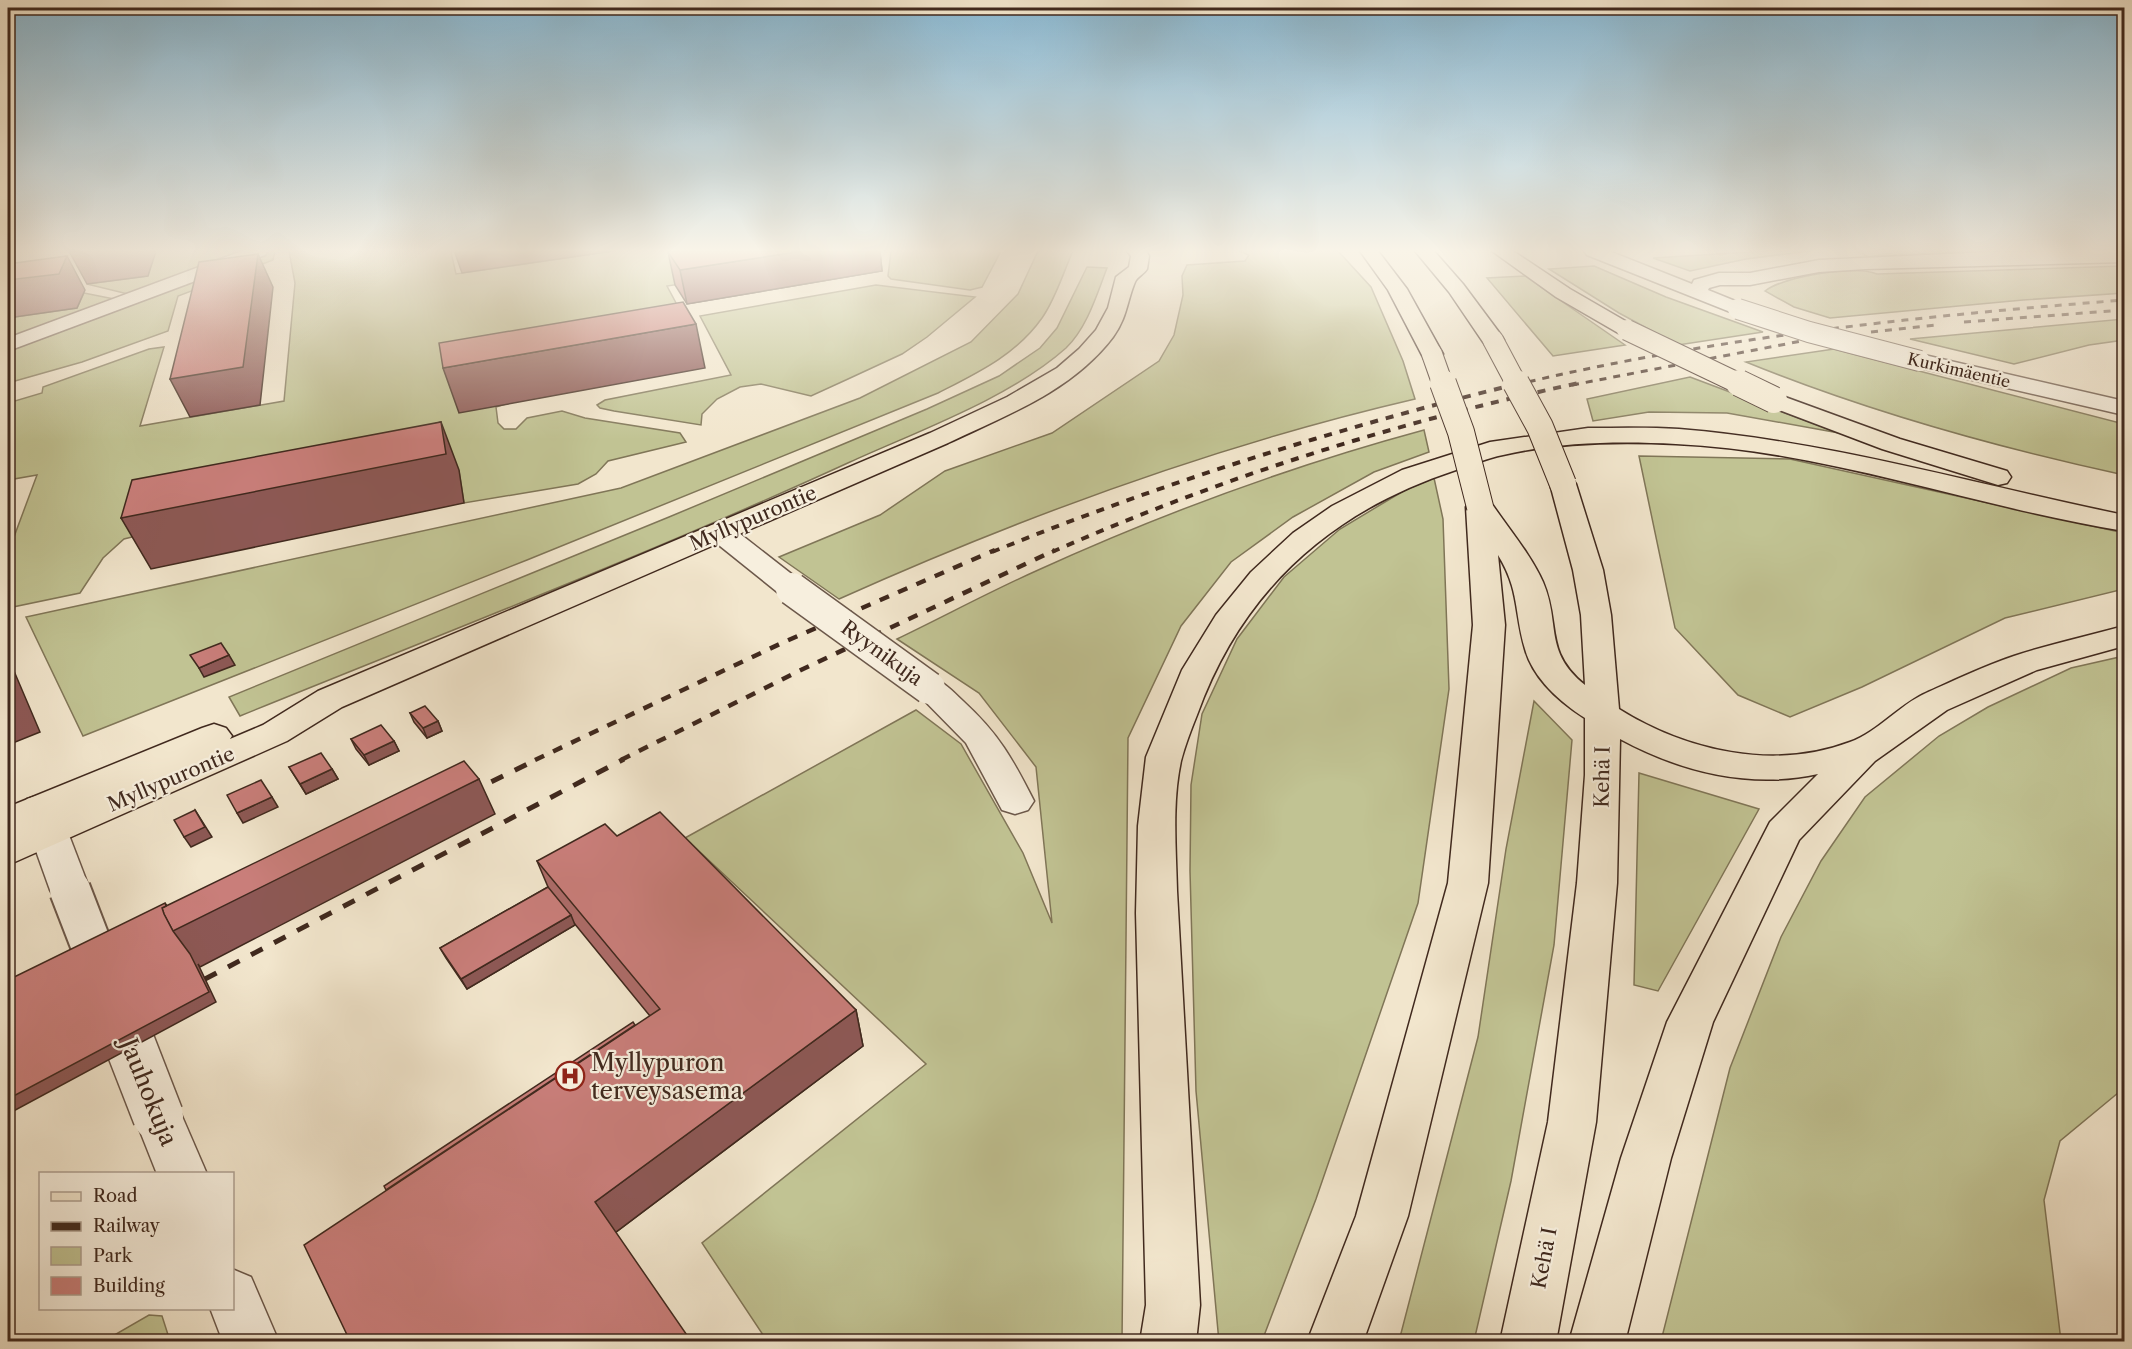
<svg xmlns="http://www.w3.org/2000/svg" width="2132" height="1349" font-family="'Libre Caslon Text',serif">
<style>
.green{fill:#c1c393;stroke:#807658;stroke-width:1.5}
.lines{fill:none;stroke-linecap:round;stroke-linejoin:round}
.minor-casing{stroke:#6c584a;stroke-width:3}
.major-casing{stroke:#40291e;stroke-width:3}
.highway-casing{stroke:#40291e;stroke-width:3}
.minor{fill:#f7efde;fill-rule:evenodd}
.major{fill:#f2e6cd;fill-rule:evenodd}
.highway{fill:#f2e6cd;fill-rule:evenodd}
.rail-far3{stroke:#40291e;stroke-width:3;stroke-dasharray:7 7;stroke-linecap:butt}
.rail-far2{stroke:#40291e;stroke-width:4;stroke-dasharray:8 8;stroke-linecap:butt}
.rail-far1{stroke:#40291e;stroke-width:4.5;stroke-dasharray:10 10;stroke-linecap:butt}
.rail{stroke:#40291e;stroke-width:5;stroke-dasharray:13 13;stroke-linecap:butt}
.minor-bridge-far3-casing{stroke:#6c584a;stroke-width:22;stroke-linecap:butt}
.minor-bridge-far2-casing{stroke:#6c584a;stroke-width:35;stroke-linecap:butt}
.minor-bridge-far1-casing{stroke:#6c584a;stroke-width:44;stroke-linecap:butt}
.minor-bridge-casing{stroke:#6c584a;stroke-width:53;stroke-linecap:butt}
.highway-bridge-far1-casing{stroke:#40291e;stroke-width:22;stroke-linecap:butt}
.highway-bridge-casing{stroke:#40291e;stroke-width:28;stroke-linecap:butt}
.minor-bridge-far3{stroke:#f7efde;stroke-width:20}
.minor-bridge-far2{stroke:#f7efde;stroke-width:32}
.minor-bridge-far1{stroke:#f7efde;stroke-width:40}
.minor-bridge{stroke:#f7efde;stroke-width:50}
.highway-bridge-far1{stroke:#f2e6cd;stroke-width:20}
.highway-bridge{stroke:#f2e6cd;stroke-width:26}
.wall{fill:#ad6c69;stroke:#40291e;stroke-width:1.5}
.shaded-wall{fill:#8d5855;stroke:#40291e;stroke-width:1.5}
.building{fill:#c97e7a;stroke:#40291e;stroke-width:1.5}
.labels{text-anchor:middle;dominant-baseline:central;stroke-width:4.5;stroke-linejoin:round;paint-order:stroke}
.far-street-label{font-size:16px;fill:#40291e;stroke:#f7efde}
.street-label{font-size:20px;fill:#40291e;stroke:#f7efde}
.near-poi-label{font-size:24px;fill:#40291e;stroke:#f7efde;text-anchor:start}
.near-street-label{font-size:24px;fill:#40291e;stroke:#f7efde}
</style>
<rect width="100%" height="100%" fill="#f2e6cd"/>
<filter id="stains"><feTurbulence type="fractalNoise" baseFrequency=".00333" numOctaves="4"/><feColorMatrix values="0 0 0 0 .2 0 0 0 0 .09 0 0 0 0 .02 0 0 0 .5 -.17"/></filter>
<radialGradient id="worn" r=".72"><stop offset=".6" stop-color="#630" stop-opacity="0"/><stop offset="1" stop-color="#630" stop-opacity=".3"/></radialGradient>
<g class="green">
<polygon points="156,251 248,251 132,295 87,284 147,276"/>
<polygon points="267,251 275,251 273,260 178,296 168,331 82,362 8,383 8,348"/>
<polygon points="289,251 454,251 451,252 456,274 613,251 880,251 880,257 865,255 667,286 698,344 496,407 498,423 504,429 516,429 527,418 562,411 585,418 680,433 686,442 608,461 596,474 578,484 464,503 459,471 160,530 124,539 103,558 80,593 8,608 8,553 37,475 8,480 8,403 42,393 43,387 149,349 164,347 140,426 284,401 295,283"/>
<polygon points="891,251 1001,251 982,287 970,290 891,279 888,276"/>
<path d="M 1038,251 L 1073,251 C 1063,273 1056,298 1042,318 C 1016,355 977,373 938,393 L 527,560 L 83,736 L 26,617 L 621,488 L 860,398 L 971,342 L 1018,294 Z"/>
<path d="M 1239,251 L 1338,251 L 1371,287 L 1403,361 L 1415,399 C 1217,445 1024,516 839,599 L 779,557 L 880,515 L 945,471 L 1052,433 L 1159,361 L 1174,335 L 1183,295 L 1182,276 L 1187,265 L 1245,261 L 1249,255 Z"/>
<polygon points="1766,251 1810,251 1746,259 1690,271 1653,258"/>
<polygon points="1859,251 2053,251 2055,252 1966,252 1868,257"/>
<polygon points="1594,266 1666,297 1763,332 1678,345 1619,313 1549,269"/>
<path d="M 2124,266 L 2124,293 L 2023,300 L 1830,318 L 1794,307 L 1765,291 C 1785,276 1855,265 1877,274 Z"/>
<path d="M 1087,267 L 1107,268 C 1097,294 1087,328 1066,348 C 1010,398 918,431 850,462 C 650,554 444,633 240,716 L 229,697 L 669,517 L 927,409 L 999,376 L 1040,348 L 1057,328 Z"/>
<polygon points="1525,276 1625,345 1553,356 1487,278"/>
<polygon points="876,285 975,297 927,337 902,354 848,379 811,396 761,384 740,387 717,399 702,414 701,425 614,411 600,408 597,405 605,400 731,375 700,316"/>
<polygon points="84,293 119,300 8,341 8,318 77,308"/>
<polygon points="2124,319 2124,340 2089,345 2014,364 1910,339"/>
<path d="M 1834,349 L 2124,424 L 2124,475 C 1995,447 1869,412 1746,362 Z"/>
<polygon points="1690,377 1839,433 1727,413 1649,412 1593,421 1587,399"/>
<path d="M 1424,430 L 1429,452 L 1374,472 L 1293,517 L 1231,562 L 1181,626 L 1128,738 L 1122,1341 L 767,1341 L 702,1243 L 926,1064 L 685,838 L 916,710 L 961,744 L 1023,853 L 1052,923 L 1036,767 L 979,693 L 897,639 C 943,617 989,592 1036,571 C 1161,514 1291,466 1424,430 Z"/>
<polygon points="1639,456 1790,459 2124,533 2124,589 2005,618 1862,687 1790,717 1738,695 1675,628"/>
<polygon points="1434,478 1443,519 1449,689 1418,903 1316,1199 1262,1341 1219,1342 1196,1091 1190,871 1191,785 1202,714 1237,639 1284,577 1340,529 1405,490"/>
<polygon points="2124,656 2124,1088 2060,1141 2044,1200 2061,1341 1661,1341 1730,1068 1781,937 1821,861 1865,797 1939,736 1988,707 2071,668"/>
<polygon points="1534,701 1572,740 1554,945 1511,1181 1474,1341 1399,1341 1478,1037 1506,849"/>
<polygon points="1639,773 1759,809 1658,991 1634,985"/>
<polygon points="149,1315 162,1316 170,1341 104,1341"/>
</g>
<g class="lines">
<g class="minor-casing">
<g id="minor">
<polygon points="242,251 268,251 265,255 8,351 8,338"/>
<polygon points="1584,251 1609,251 1692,284 1694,280 1719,273 1750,273 1819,260 1990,252 2124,251 2124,262 1866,269 1819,272 1750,285 1720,285 1709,288 1708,290 1745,305 1748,309 1745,313 1738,315 1587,255"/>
<polygon points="1920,354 2124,401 2124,415 1912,366 1909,361 1912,356"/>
<polygon points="720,524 730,526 803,583 807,589 803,595 792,598 781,595 710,538 706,532 710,526"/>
<path d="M 929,677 C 944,681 952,691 963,701 C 999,734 1012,758 1034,801 L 1028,810 L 1015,814 L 1002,810 L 966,743 L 912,688 L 917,680 Z"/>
<polygon points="40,795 53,799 59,809 90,890 84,901 70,906 56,901 50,890 21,809 27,799"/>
<polygon points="158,1094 175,1100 207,1174 157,1174 134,1116 141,1100"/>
<polygon points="232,1269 251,1277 279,1342 223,1342 210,1308 232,1308"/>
</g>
</g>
<g class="major-casing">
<path id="major" d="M 1127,251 L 1146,251 L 1149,256 L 1147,269 C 1144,274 1137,277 1135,282 C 1127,301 1127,318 1113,337 C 1072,391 1007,415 948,443 L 342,707 L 287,741 L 8,865 L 8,807 L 202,728 L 214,724 L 226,728 L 232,736 L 230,739 L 263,725 L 318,691 L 930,433 L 1007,397 L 1057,368 L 1079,349 L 1096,330 L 1108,308 L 1116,277 L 1129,267 L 1131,256 Z"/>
</g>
<g class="highway-casing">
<g id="highway">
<polygon points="1360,251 1378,251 1407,289 1443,354 1440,359 1424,359 1388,290"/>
<polygon points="1415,251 1434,251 1463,284 1501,335 1504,340 1501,345 1485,345 1449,292"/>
<polygon points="1492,251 1513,251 1570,289 1634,326 1638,330 1634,334 1620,334 1556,297"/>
<polygon points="1774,393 1900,439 2007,471 2011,477 2007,483 1998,485 1882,449 1766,405 1762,400 1766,395"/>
<path d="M 1588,428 C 1618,428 1649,427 1679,429 C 1829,441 1977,485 2124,515 L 2124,531 C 1975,507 1828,451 1676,444 C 1619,441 1559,442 1503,455 C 1487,458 1472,465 1456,470 C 1331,511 1242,590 1197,715 C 1191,730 1185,745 1181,761 C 1172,802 1176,849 1177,891 L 1200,1305 L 1196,1342 L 1140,1342 L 1146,1305 L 1136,913 L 1138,826 L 1146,757 L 1182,670 L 1216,615 L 1251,572 L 1293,533 L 1332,506 L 1402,470 L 1490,442 Z"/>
<path d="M 1563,476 L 1572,478 L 1576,484 L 1603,570 L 1611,615 L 1619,709 C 1686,751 1774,771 1850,742 C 1878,732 1899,705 1926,693 C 1955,680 1984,666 2014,656 C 2050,644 2088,636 2124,626 L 2124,646 L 2037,670 L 1947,710 L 1875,761 L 1799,840 L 1713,1022 L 1671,1158 L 1625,1342 L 1569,1342 L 1621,1158 L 1667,1022 L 1770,822 L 1818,774 C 1750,789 1681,772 1620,739 L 1617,883 L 1596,1122 L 1556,1342 L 1500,1342 L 1548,1122 L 1577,883 L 1585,775 L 1585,718 C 1560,702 1533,678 1525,649 C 1514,612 1520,591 1498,555 L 1505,625 L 1488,883 L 1408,1216 L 1363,1342 L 1307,1342 L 1356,1216 L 1448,883 L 1473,625 L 1466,507 L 1470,501 L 1480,499 L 1490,501 C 1507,527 1530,553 1543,582 C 1561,624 1543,651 1585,685 L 1581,615 L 1573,570 L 1550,484 L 1554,478 Z"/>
</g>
</g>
<use href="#minor" class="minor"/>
<use href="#major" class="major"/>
<use href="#highway" class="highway"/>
<g class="rail-far3">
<polyline points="1964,322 2124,310"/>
<polyline points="1871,332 1937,325"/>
<path d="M 1515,385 C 1715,337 1920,316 2124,300"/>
<polyline points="1572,385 1812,339"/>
</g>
<g class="rail-far2">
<path d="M 992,552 C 1164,482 1341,427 1521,383"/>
<path d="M 1052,552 C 1222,477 1397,422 1579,383"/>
</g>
<g class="rail-far1">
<polyline points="535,760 784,642 995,550"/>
<polyline points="621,760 803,669 1055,550"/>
</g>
<g class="rail">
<polyline points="468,793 538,759"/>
<polyline points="205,979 624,759"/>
</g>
<g class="minor-bridge-far3-casing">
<polyline id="minor-bridge-far3" points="1738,309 1809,332 1920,361"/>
</g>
<g class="minor-bridge-far2-casing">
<polyline id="minor-bridge-far2" points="792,589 929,688"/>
</g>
<g class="minor-bridge-far1-casing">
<polyline id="minor-bridge-far1" points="70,890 121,1022"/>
</g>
<g class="minor-bridge-casing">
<polyline id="minor-bridge" points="121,1021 158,1116"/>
</g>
<g class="highway-bridge-far1-casing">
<g id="highway-bridge-far1">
<polyline points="1627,330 1742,385"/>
<polyline points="1493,340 1517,385"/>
<polyline points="1432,354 1443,385"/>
</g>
</g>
<g class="highway-bridge-casing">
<g id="highway-bridge">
<polyline points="1443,383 1461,432 1480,507"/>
<polyline points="1516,383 1540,427 1563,484"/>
<polyline points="1739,383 1774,400"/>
</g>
</g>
<use href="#minor-bridge-far3" class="minor-bridge-far3"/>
<use href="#minor-bridge-far2" class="minor-bridge-far2"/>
<use href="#minor-bridge-far1" class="minor-bridge-far1"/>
<use href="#minor-bridge" class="minor-bridge"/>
<use href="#highway-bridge-far1" class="highway-bridge-far1"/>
<use href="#highway-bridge" class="highway-bridge"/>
</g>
<g class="wall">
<polygon points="676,251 880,251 882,271 687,304 675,285 668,252"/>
<polygon points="410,713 438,721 442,731 427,738 414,722"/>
<polygon points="351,739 394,741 399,751 369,765 356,749"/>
<polygon points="289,767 332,769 338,779 306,794"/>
<polygon points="617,836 856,1010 863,1046 616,1232 350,1341 650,1016 574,923 575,925 467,989 446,958 440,948 548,887 537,861"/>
</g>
<g class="shaded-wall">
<polygon points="69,251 156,251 148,276 87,284"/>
<polygon points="472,251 613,251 462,273 455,253"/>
<polygon points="802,251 880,251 882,271 687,304 680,270"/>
<polygon points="258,254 273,287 260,405 190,417 170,379"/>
<polygon points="67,256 85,290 77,308 8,318 8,280"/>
<polygon points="696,324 705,368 459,413 443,368"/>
<polygon points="441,422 459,470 464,503 151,569 121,518"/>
<polygon points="229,655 235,665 204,677 199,668"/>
<polygon points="8,657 40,732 8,745"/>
<polygon points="438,721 442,731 427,738 423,728"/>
<polygon points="394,741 399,751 369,765 364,755"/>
<polygon points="332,769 338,779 306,794 300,784"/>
<polygon points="479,779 495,814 200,967 198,964 216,1002 8,1114 8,1099 173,931 165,903 172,913"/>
<polygon points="272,797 278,807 243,823 237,813"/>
<polygon points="195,810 212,837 191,847 184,837"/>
<polygon points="571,915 575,925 467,989 461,979"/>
<polygon points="856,1010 863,1046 612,1235 595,1202"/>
</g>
<g class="building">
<polygon points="455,251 472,251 455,253"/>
<polygon points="676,251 802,251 680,270 668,252"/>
<polygon points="258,254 243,367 170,379 199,262"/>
<polygon points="67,256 59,274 8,280 8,264"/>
<polygon points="683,302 696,324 443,368 439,343"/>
<polygon points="441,422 446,454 121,518 132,480"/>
<polygon points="221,643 229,655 199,668 190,655"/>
<polygon points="425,706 438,721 423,728 410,713"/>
<polygon points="381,725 394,741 364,755 351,739"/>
<polygon points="321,753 332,769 300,784 289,767"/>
<polygon points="464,761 479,779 173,931 164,914 162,908"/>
<polygon points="261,780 272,797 237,813 227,795"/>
<polygon points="195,810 205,827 184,837 174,820"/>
<polygon points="660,812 856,1010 595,1202 691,1341 350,1341 304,1245 660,1009 537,861 605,824 617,836"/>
<polygon points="548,887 571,915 461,979 440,948"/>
<polygon points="165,903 166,906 162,908 164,914 173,931 190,954 209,992 8,1099 8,980"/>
<polygon points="633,1022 635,1025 386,1190 384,1186"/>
</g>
<linearGradient id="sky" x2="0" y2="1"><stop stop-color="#89b9d4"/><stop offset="0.57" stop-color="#f9f4e8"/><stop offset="1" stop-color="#f9f4e8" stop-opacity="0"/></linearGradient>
<rect width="2132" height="440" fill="url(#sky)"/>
<defs>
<g id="hospital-ring" transform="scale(1.5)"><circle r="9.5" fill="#f7efde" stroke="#8f2418" stroke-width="1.5"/><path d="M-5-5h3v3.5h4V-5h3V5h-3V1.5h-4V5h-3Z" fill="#8f2418"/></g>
</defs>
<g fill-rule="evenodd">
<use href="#hospital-ring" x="570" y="1076"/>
</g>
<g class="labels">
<g class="far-street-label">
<text transform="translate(1959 370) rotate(13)">Kurkimäentie</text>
</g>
<g class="street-label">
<text transform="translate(753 518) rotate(-23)">Myllypurontie</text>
<text transform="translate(882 653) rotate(36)">Ryynikuja</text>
<text transform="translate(1602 777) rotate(-89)">Kehä I</text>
<text transform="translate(171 779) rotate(-23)">Myllypurontie</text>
<text transform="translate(1544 1258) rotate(-79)">Kehä I</text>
</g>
<g class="near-poi-label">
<text x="591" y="1062">Myllypuron<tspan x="591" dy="28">terveysasema</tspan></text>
</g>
<g class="near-street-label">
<text transform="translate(149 1092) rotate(68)">Jauhokuja</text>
</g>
</g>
<rect width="2132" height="1349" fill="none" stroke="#f2e6cd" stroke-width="30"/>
<rect x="9" y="9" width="2114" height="1331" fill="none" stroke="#40291e" stroke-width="3"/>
<rect x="15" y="15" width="2102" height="1319" fill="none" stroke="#40291e" stroke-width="1.5"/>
<rect x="39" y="1172" width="195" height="138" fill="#f7efde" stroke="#aea091" stroke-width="1.5"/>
<rect x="51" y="1192" width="30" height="9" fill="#f2e6cd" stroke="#aea091" stroke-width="1.5"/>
<text x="93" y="1202" font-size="18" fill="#40291e">Road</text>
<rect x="51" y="1222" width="30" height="9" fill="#40291e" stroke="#aea091" stroke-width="1.5"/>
<text x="93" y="1232" font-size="18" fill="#40291e">Railway</text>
<rect x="51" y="1247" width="30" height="18" fill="#c1c393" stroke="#aea091" stroke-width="1.5"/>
<text x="93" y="1262" font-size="18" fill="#40291e">Park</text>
<rect x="51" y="1277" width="30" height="18" fill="#c97e7a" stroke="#aea091" stroke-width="1.5"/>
<text x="93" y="1292" font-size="18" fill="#40291e">Building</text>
<rect width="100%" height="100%" filter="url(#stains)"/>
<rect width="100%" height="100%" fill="url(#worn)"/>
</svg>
